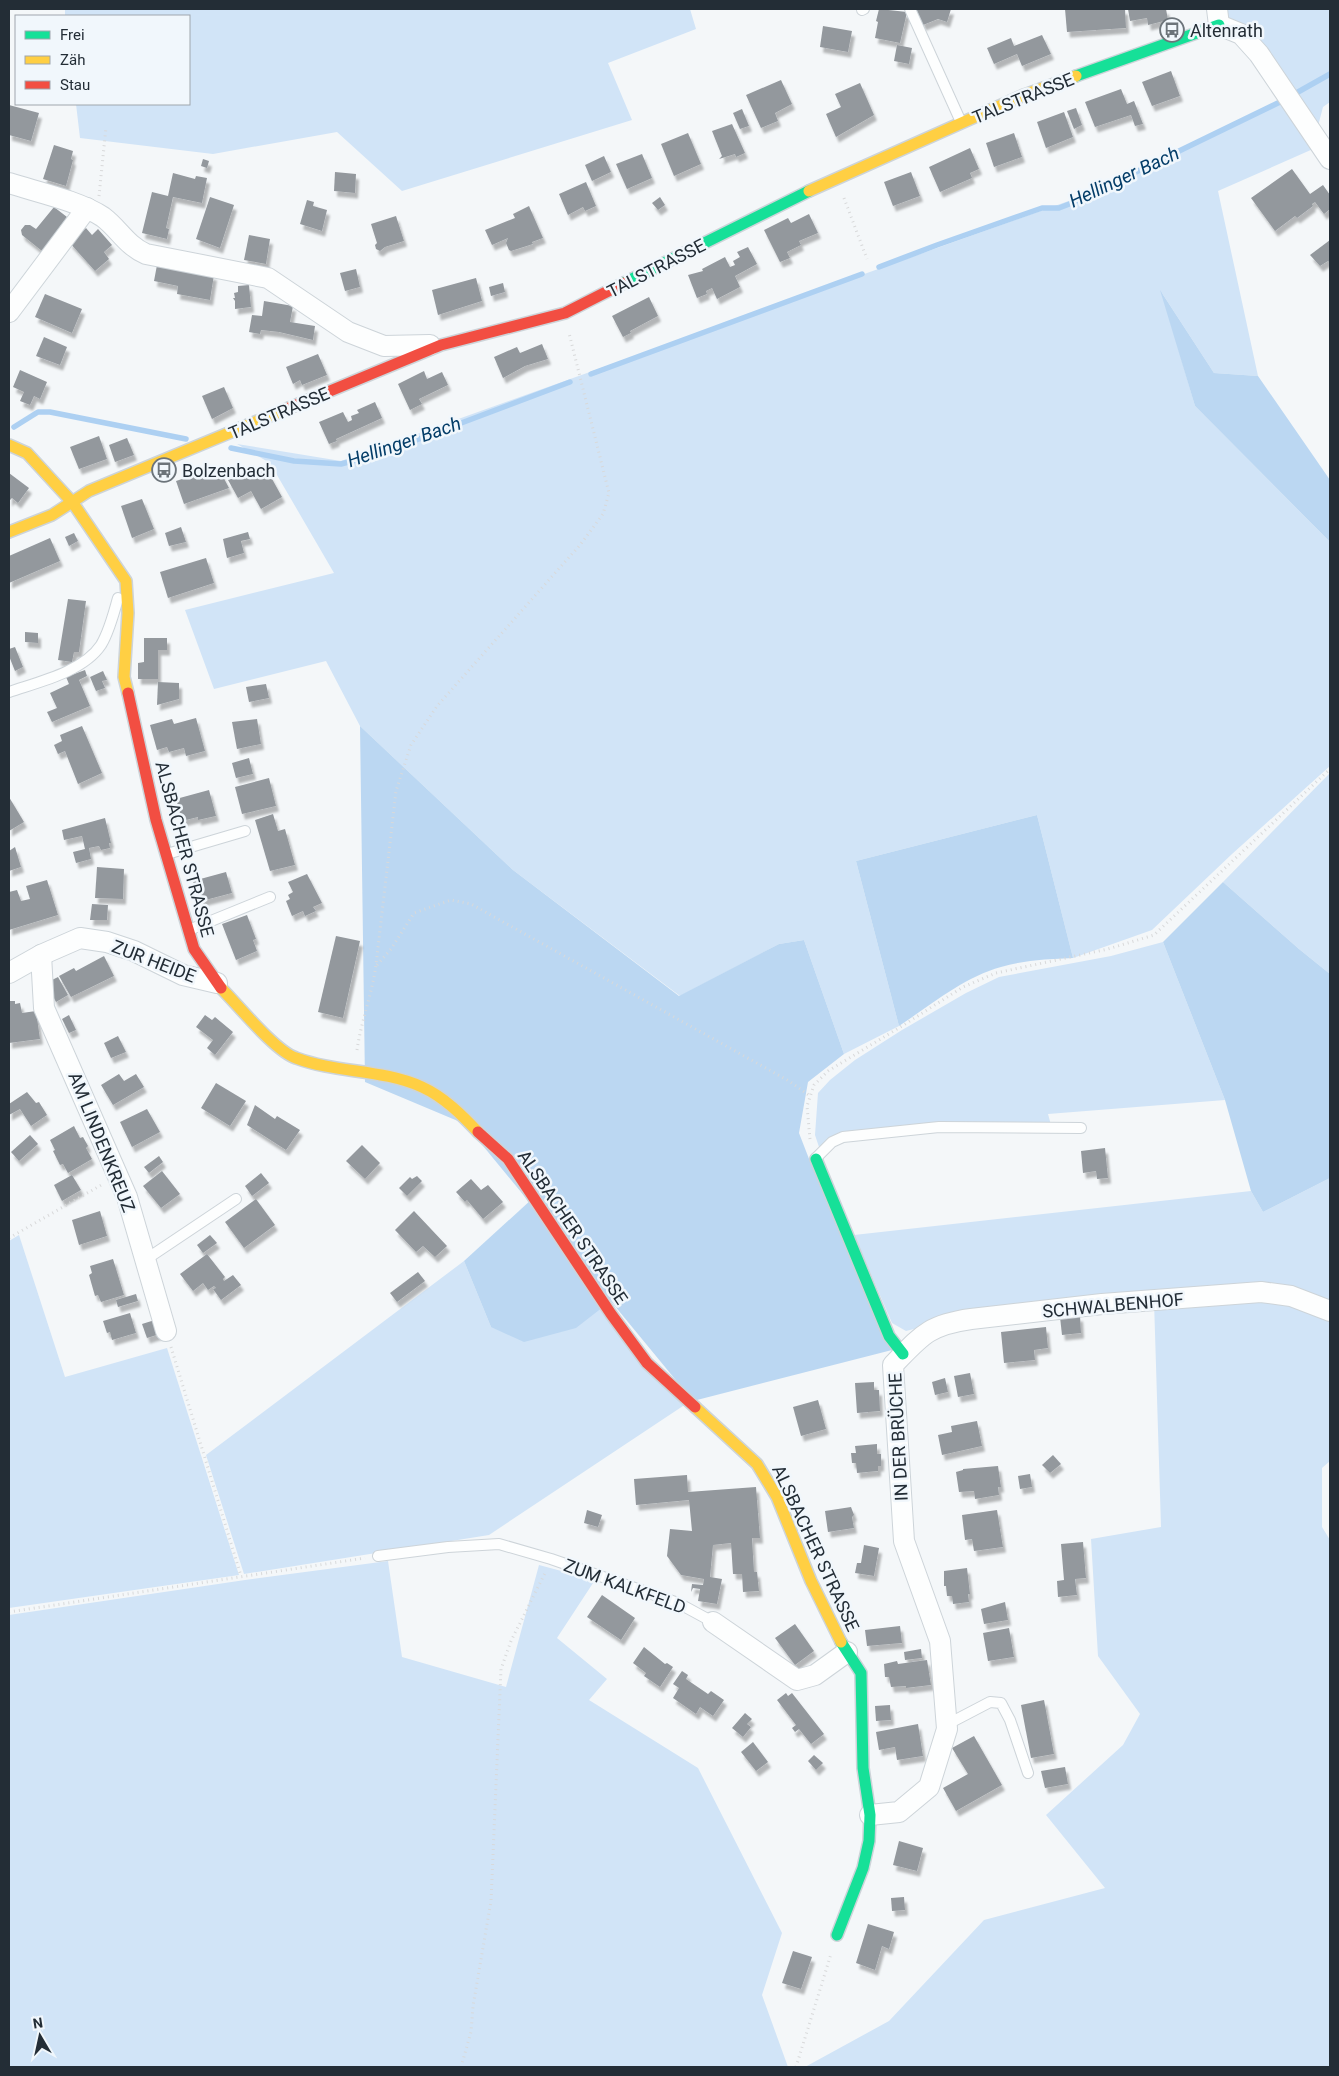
<svg xmlns="http://www.w3.org/2000/svg" width="1339" height="2076" font-family="Roboto,sans-serif">
<style>
.green{fill:#d1e4f7}
.forest{fill:#bbd7f2}
.lines{fill:none;stroke-linecap:round;stroke-linejoin:round}
.stream{stroke:#add0f2;stroke-width:5.5}
.building{fill:#93989d;filter:url(#shadow)}
.lane-casing{stroke:#cdd4d9;stroke-width:12}
.street-casing{stroke:#cdd4d9;stroke-width:22}
.fast-casing{stroke:#cdd4d9;stroke-width:14}
.slow-casing{stroke:#cdd4d9;stroke-width:14}
.jam-casing{stroke:#cdd4d9;stroke-width:14}
.path{stroke:#d8d9da;stroke-width:3;stroke-dasharray:1 4;stroke-linecap:butt}
.lane{stroke:#fdfefe;stroke-width:10}
.street{stroke:#fdfefe;stroke-width:20}
.fast{stroke:#16e098;stroke-width:11}
.slow{stroke:#ffcf43;stroke-width:11}
.jam{stroke:#f24e42;stroke-width:11}
.labels{text-anchor:middle;dominant-baseline:central;stroke-width:5;stroke-linejoin:round;paint-order:stroke}
.poi-label{font-size:18px;fill:#232d36;stroke:#f1f7fc;text-anchor:start}
.street-label{font-size:18px;fill:#232d36;stroke:#f1f7fc}
.water-label{font-size:19px;font-style:italic;fill:#043d68;stroke:#f1f7fc}
</style>
<defs>
<filter id="shadow"><feDropShadow dx="3" dy="5.5" stdDeviation="1" flood-color="#0004"/></filter>
</defs>
<rect width="100%" height="100%" fill="#f4f7f9"/>
<g class="green">
<polygon points="65,9 690,9 696,29 608,63 632,120 402,191 337,132 213,154 80,138 76,104 189,104 189,16 65,16"/>
<polygon points="1226,9 1330,9 1330,102 1323,107 1318,126 1243,27 1228,17"/>
<polygon points="1283,102 1313,149 1218,191 1258,376 1214,373 1162,293 1195,406 1330,542 1330,766 1232,854 1152,930 1073,958 1037,815 856,861 899,1026 844,1054 804,940 779,944 680,996 513,870 360,726 326,661 214,689 185,610 334,573 270,463 237,444 341,461 1077,198"/>
<polygon points="1330,773 1330,974 1299,949 1223,882"/>
<polygon points="1163,942 1225,1100 1048,1114 1051,1125 843,1133 820,1150 815,1135 818,1093 830,1080 855,1060 902,1030 966,993 999,977 1111,956"/>
<polygon points="1330,1178 1330,1306 1294,1292 922,1327 906,1331 892,1323 854,1235 1251,1191 1263,1212"/>
<polygon points="19,1235 65,1377 167,1348 239,1575 9,1608 9,1241"/>
<polygon points="464,1261 491,1327 603,1307 686,1404 489,1535 244,1574 206,1455"/>
<polygon points="1260,1295 1330,1314 1330,1461 1322,1468 1322,1527 1330,1540 1330,2067 805,2067 889,2021 984,1920 1105,1888 1046,1815 1123,1745 1140,1714 1098,1656 1091,1539 1161,1527 1154,1301"/>
<polygon points="388,1561 402,1657 506,1687 539,1565 595,1580 557,1638 607,1679 589,1700 698,1768 782,1933 762,1995 788,2067 9,2067 9,1615 245,1580"/>
</g>
<g class="forest">
<polygon points="1160,290 1214,373 1258,376 1330,480 1330,542 1195,406"/>
<polygon points="360,726 513,870 679,996 779,944 804,940 844,1054 808,1082 799,1133 811,1164 892,1350 693,1401 465,1124 365,1082"/>
<path d="M 1037,815 L 1073,958 C 1049,959 1025,960 1001,967 C 964,977 931,1005 899,1026 L 856,861 Z"/>
<polygon points="1223,882 1299,949 1330,974 1330,1178 1263,1212 1251,1191 1225,1100 1163,942"/>
<polygon points="532,1199 603,1307 576,1328 524,1342 491,1327 464,1261"/>
</g>
<g class="lines">
<g class="stream">
<polyline points="879,267 937,245 1042,208 1059,208 1072,203 1282,101 1330,74"/>
<polyline points="591,374 862,274"/>
<polyline points="14,427 38,412 50,412 186,439"/>
<polyline points="231,448 294,461 341,464 379,454 570,382"/>
</g>
</g>
<g class="building">
<polygon points="879,9 907,12 900,43 875,38 878,22 876,21"/>
<polygon points="916,9 951,9 947,22 938,19 923,25"/>
<polygon points="1065,9 1125,9 1126,28 1067,32"/>
<polygon points="1128,9 1166,9 1168,20 1148,25 1147,18 1130,21"/>
<polygon points="823,26 852,31 848,52 820,47"/>
<polygon points="1042,35 1051,54 1022,66 1017,54 994,64 987,48 1011,38 1014,46"/>
<polygon points="897,45 912,48 909,64 894,61"/>
<polygon points="1171,71 1180,96 1152,106 1142,82"/>
<polygon points="781,80 792,104 775,113 778,121 761,128 746,95"/>
<polygon points="860,83 874,115 836,137 826,114 841,107 835,94"/>
<polygon points="1121,89 1127,104 1134,101 1143,124 1135,126 1131,115 1095,127 1085,102"/>
<polygon points="9,105 39,113 31,141 9,135"/>
<polygon points="1076,108 1082,125 1074,129 1067,111"/>
<polygon points="742,109 749,126 740,129 733,113"/>
<polygon points="1064,112 1073,137 1046,148 1037,122"/>
<polygon points="732,124 745,153 736,157 735,154 719,159 722,156 712,131"/>
<polygon points="688,133 701,164 674,176 661,144"/>
<polygon points="1014,133 1022,157 994,167 986,143"/>
<polygon points="54,145 73,151 71,159 73,160 66,186 43,179"/>
<polygon points="970,148 979,169 970,173 972,178 940,192 929,167"/>
<polygon points="642,154 652,178 627,189 616,164"/>
<polygon points="604,156 611,172 592,181 585,165"/>
<polygon points="203,159 209,161 207,168 201,166"/>
<polygon points="1292,169 1310,194 1323,185 1330,195 1330,209 1324,214 1315,202 1312,204 1313,206 1297,218 1295,216 1275,231 1251,198"/>
<polygon points="335,172 356,174 355,193 334,191"/>
<polygon points="911,172 920,196 893,206 884,182"/>
<polygon points="173,173 195,179 196,176 207,178 202,203 173,197 166,228 169,229 167,239 142,233 152,192 168,196"/>
<polygon points="586,182 596,206 585,211 583,207 568,215 559,194"/>
<polygon points="210,197 234,205 220,248 196,239"/>
<polygon points="660,197 665,205 658,210 652,203"/>
<polygon points="307,200 314,202 313,206 327,210 322,231 300,224"/>
<polygon points="529,206 543,238 532,242 533,244 511,251 509,250 506,243 508,238 492,245 485,230 515,218 513,214"/>
<polygon points="54,207 67,217 42,251 22,235 21,230 25,225 30,225 36,229"/>
<polygon points="809,214 818,233 799,241 801,245 787,252 790,258 780,262 764,230 788,218 791,223"/>
<polygon points="396,216 404,241 385,247 380,251 376,249 375,245 377,243 371,224"/>
<polygon points="86,228 92,235 98,229 112,245 104,252 109,259 95,271 69,242"/>
<polygon points="249,235 270,239 266,264 244,260"/>
<polygon points="1330,240 1330,263 1328,261 1320,266 1310,255"/>
<polygon points="748,247 757,264 735,276 740,287 717,299 712,288 706,291 707,294 697,298 688,275 703,271 702,269 725,257 730,267 735,265 733,261 740,257 737,252"/>
<polygon points="157,265 214,275 210,300 177,294 178,286 154,281"/>
<polygon points="356,269 360,287 345,291 340,273"/>
<polygon points="476,278 482,301 438,315 432,290"/>
<polygon points="503,283 505,292 491,296 489,287"/>
<polygon points="249,285 251,307 235,309 235,301 233,298 235,298 234,293 238,292 238,286"/>
<polygon points="45,294 82,309 72,333 35,317"/>
<polygon points="649,297 658,316 630,331 631,333 623,337 612,316"/>
<polygon points="264,301 293,306 290,322 315,326 313,340 279,332 261,330 260,334 249,332 252,315 262,316"/>
<polygon points="44,337 67,347 60,365 36,356"/>
<polygon points="542,344 548,359 525,366 503,378 494,357 517,347 520,353"/>
<polygon points="318,354 327,375 302,385 300,380 293,384 286,367"/>
<polygon points="20,370 47,382 40,399 34,396 30,405 20,401 24,392 13,387"/>
<polygon points="424,371 427,379 442,372 448,385 419,399 422,404 410,410 398,384"/>
<polygon points="224,387 233,408 212,419 202,396"/>
<polygon points="375,402 382,418 336,439 337,441 329,444 319,422 343,412 348,422 352,420 351,416 359,413 357,410"/>
<polygon points="99,436 107,459 79,469 70,447"/>
<polygon points="127,438 134,455 115,462 109,445"/>
<polygon points="266,468 282,497 261,509 251,491 238,498 228,480 242,473 245,479"/>
<polygon points="209,470 211,476 221,473 229,488 184,504 176,481"/>
<polygon points="9,473 29,488 18,503 12,498 9,501"/>
<polygon points="142,499 154,529 132,538 121,506"/>
<polygon points="181,527 186,542 169,546 165,533"/>
<polygon points="248,532 250,539 241,541 244,553 227,558 223,539"/>
<polygon points="74,533 78,541 69,546 65,537"/>
<polygon points="50,538 60,561 9,583 9,556"/>
<polygon points="206,558 214,583 168,598 160,572"/>
<polygon points="68,599 86,601 79,652 74,652 72,662 58,660"/>
<polygon points="25,632 38,633 38,643 25,642"/>
<polygon points="144,638 167,638 167,650 158,650 158,679 138,679 138,663 144,662"/>
<polygon points="15,647 23,667 15,671 9,656 9,649"/>
<polygon points="85,670 87,676 79,680 90,706 52,722 47,712 57,708 50,693 69,684 66,677"/>
<polygon points="103,671 107,680 102,681 105,688 96,691 90,677"/>
<polygon points="158,682 179,683 179,699 157,705"/>
<polygon points="266,684 269,698 249,702 246,687"/>
<polygon points="196,718 205,751 186,756 184,748 169,752 167,747 157,750 150,725 172,719 174,724"/>
<polygon points="257,719 261,744 237,749 232,722"/>
<polygon points="82,726 102,773 78,784 65,751 58,754 54,745 62,741 60,735"/>
<polygon points="249,758 253,774 236,778 232,763"/>
<polygon points="269,778 276,806 242,814 235,787"/>
<polygon points="209,790 216,816 198,820 198,817 182,821 176,799"/>
<polygon points="9,797 24,822 9,831"/>
<polygon points="273,814 278,831 285,829 295,865 270,871 255,820"/>
<polygon points="105,818 111,843 109,843 110,848 101,850 99,846 89,848 91,859 76,863 73,852 85,849 82,836 64,840 62,830"/>
<polygon points="15,847 21,867 9,871 9,851"/>
<polygon points="97,867 124,869 123,899 95,898"/>
<polygon points="226,872 232,893 198,902 193,881"/>
<polygon points="307,874 322,903 313,907 316,911 305,916 303,911 292,916 286,901 290,899 288,895 293,892 288,882"/>
<polygon points="47,880 58,915 9,930 9,892 17,890 21,901 30,899 26,886"/>
<polygon points="92,904 108,905 107,920 90,920"/>
<polygon points="247,915 256,939 253,940 257,951 236,960 222,924"/>
<polygon points="336,936 360,941 343,1018 318,1012"/>
<polygon points="104,956 114,976 71,997 59,976 74,968 76,971"/>
<polygon points="58,977 68,995 56,1002 46,983"/>
<polygon points="9,1001 15,1001 15,1004 20,1003 22,1013 36,1011 40,1039 9,1043"/>
<polygon points="69,1015 76,1030 69,1033 62,1019"/>
<polygon points="205,1015 212,1020 215,1017 233,1032 215,1055 207,1048 213,1040 196,1027"/>
<polygon points="118,1036 126,1052 111,1058 104,1043"/>
<polygon points="119,1074 124,1081 136,1074 144,1087 113,1105 101,1085"/>
<polygon points="216,1083 246,1101 230,1126 201,1108"/>
<polygon points="27,1092 36,1103 39,1102 47,1115 31,1126 20,1109 9,1115 9,1104"/>
<polygon points="255,1105 275,1119 277,1116 300,1130 286,1150 247,1125"/>
<polygon points="147,1109 160,1132 132,1147 120,1122"/>
<polygon points="74,1126 80,1138 83,1137 88,1146 86,1148 92,1159 68,1173 63,1164 60,1165 53,1151 55,1150 50,1140"/>
<polygon points="30,1135 38,1144 19,1161 11,1152"/>
<polygon points="362,1145 380,1163 365,1179 346,1161"/>
<polygon points="1105,1148 1108,1178 1097,1179 1096,1171 1083,1173 1081,1151"/>
<polygon points="159,1156 163,1162 149,1173 144,1167"/>
<polygon points="162,1171 180,1194 161,1208 143,1186"/>
<polygon points="261,1173 269,1183 252,1196 245,1186"/>
<polygon points="72,1175 81,1190 62,1201 54,1185"/>
<polygon points="417,1176 422,1181 407,1196 399,1188 410,1177 412,1179"/>
<polygon points="471,1179 481,1190 488,1185 503,1202 483,1219 467,1200 465,1202 456,1192"/>
<polygon points="256,1199 275,1225 244,1248 225,1222"/>
<polygon points="100,1211 107,1236 79,1245 72,1220"/>
<polygon points="414,1211 447,1246 435,1257 423,1246 416,1252 395,1230"/>
<polygon points="210,1235 217,1243 203,1253 197,1245"/>
<polygon points="207,1254 225,1277 223,1279 224,1281 233,1275 241,1285 221,1300 213,1289 216,1288 214,1286 208,1290 203,1283 193,1291 180,1274"/>
<polygon points="113,1259 124,1295 101,1302 98,1295 95,1296 89,1275 92,1273 90,1266"/>
<polygon points="418,1272 425,1281 397,1302 390,1293"/>
<polygon points="136,1294 138,1301 118,1307 116,1300"/>
<polygon points="130,1313 136,1333 112,1340 110,1332 107,1333 103,1321"/>
<polygon points="1080,1316 1081,1333 1062,1335 1060,1317"/>
<polygon points="158,1319 163,1333 147,1338 142,1324"/>
<polygon points="1046,1327 1048,1348 1034,1350 1035,1360 1004,1363 1001,1332"/>
<polygon points="970,1373 974,1394 958,1397 954,1376"/>
<polygon points="945,1378 948,1392 935,1395 932,1382"/>
<polygon points="874,1382 874,1390 879,1390 880,1411 857,1413 855,1383"/>
<polygon points="818,1400 826,1429 801,1436 793,1407"/>
<polygon points="977,1421 982,1446 942,1455 938,1435 952,1432 951,1426"/>
<polygon points="877,1444 877,1454 881,1454 881,1466 878,1466 878,1471 857,1473 856,1463 852,1463 851,1453 856,1453 855,1446"/>
<polygon points="1053,1455 1061,1464 1050,1473 1042,1465"/>
<polygon points="998,1466 1001,1487 998,1487 999,1495 975,1499 974,1491 959,1492 956,1472 963,1470 963,1469"/>
<polygon points="1030,1474 1032,1487 1020,1489 1018,1476"/>
<polygon points="687,1475 688,1492 756,1487 760,1538 752,1538 754,1572 757,1572 759,1591 743,1592 742,1574 733,1574 731,1543 713,1545 710,1577 722,1579 717,1604 698,1601 700,1589 693,1588 691,1592 692,1584 703,1585 704,1579 681,1575 667,1556 670,1529 692,1531 689,1500 636,1505 634,1479"/>
<polygon points="851,1507 854,1515 852,1517 854,1528 828,1532 825,1511"/>
<polygon points="587,1510 602,1515 598,1527 584,1523"/>
<polygon points="997,1510 1003,1547 974,1551 972,1539 965,1540 962,1515"/>
<polygon points="1083,1542 1086,1578 1075,1579 1077,1595 1058,1597 1057,1581 1064,1580 1061,1544"/>
<polygon points="864,1545 879,1548 874,1576 855,1573 857,1563 861,1563"/>
<polygon points="967,1568 970,1594 968,1594 969,1602 953,1604 952,1596 947,1596 946,1586 944,1586 944,1571"/>
<polygon points="602,1595 635,1618 621,1640 587,1617"/>
<polygon points="1005,1602 1008,1620 984,1624 981,1609"/>
<polygon points="795,1624 814,1651 795,1665 775,1638"/>
<polygon points="900,1626 902,1643 867,1646 865,1630"/>
<polygon points="1009,1628 1014,1657 988,1661 983,1633"/>
<polygon points="644,1647 665,1664 667,1663 673,1667 660,1687 644,1676 646,1673 633,1663"/>
<polygon points="921,1649 922,1658 905,1660 904,1652"/>
<polygon points="927,1660 931,1685 906,1688 906,1686 891,1687 889,1677 885,1677 884,1664 897,1661 898,1664"/>
<polygon points="682,1671 688,1675 686,1679 708,1694 711,1691 724,1700 713,1716 700,1707 696,1714 673,1698 679,1688 673,1684"/>
<polygon points="786,1693 788,1696 792,1693 824,1734 811,1744 799,1729 795,1732 792,1728 796,1725 777,1700"/>
<polygon points="1044,1700 1054,1754 1031,1758 1021,1705"/>
<polygon points="890,1705 891,1720 876,1721 875,1706"/>
<polygon points="745,1713 752,1719 747,1724 751,1727 743,1737 732,1728"/>
<polygon points="918,1724 923,1756 897,1760 895,1747 879,1750 876,1732"/>
<polygon points="974,1736 1002,1785 956,1811 943,1788 968,1774 952,1748"/>
<polygon points="753,1742 768,1762 756,1771 741,1752"/>
<polygon points="814,1755 823,1763 816,1770 808,1761"/>
<polygon points="1065,1767 1068,1784 1045,1788 1041,1771"/>
<polygon points="899,1841 923,1848 917,1871 893,1865"/>
<polygon points="904,1897 905,1910 892,1911 891,1898"/>
<polygon points="868,1924 894,1932 889,1949 882,1946 875,1970 856,1963"/>
<polygon points="793,1951 812,1957 801,1989 782,1983"/>
</g>
<g class="lines">
<g class="lane-casing">
<g id="lane">
<polyline points="910,9 961,122"/>
<polyline points="862,10 864,9"/>
<path d="M 9,692 C 38,682 83,672 101,645 C 109,632 114,613 118,598"/>
<polyline points="167,854 245,831"/>
<polyline points="189,930 270,897"/>
<polyline points="816,1158 832,1142 843,1137 939,1127 1081,1128"/>
<polyline points="145,1260 236,1199"/>
<polyline points="378,1556 448,1547 499,1544 551,1559 678,1603 713,1622"/>
<polyline points="946,1725 990,1702 1001,1703 1010,1720 1028,1773"/>
</g>
</g>
<g class="street-casing">
<g id="street">
<polyline points="1217,9 1219,25 1241,34 1259,54 1330,159"/>
<path d="M 9,183 C 37,192 79,201 103,217 C 119,229 126,245 146,254 L 268,278 L 348,332 L 384,346 L 430,345"/>
<polyline points="9,312 87,208"/>
<polyline points="41,955 44,1008 127,1197 166,1331"/>
<polyline points="9,973 41,955 80,938 107,942 134,951 183,975 217,983"/>
<polyline points="713,1622 797,1680 815,1675 847,1652"/>
<path d="M 870,1815 L 899,1812 L 929,1787 L 947,1729 L 940,1641 L 904,1541 L 893,1365 C 921,1336 928,1325 971,1319 L 1102,1304 L 1261,1292 L 1291,1296 L 1330,1311"/>
</g>
</g>
<g class="fast-casing">
<g id="fast">
<polyline points="1076,76 1219,25"/>
<polyline points="624,283 809,191"/>
<polyline points="816,1159 889,1336 903,1354"/>
<polyline points="837,1935 863,1868 869,1841 870,1815 863,1768 861,1673 841,1642"/>
</g>
</g>
<g class="slow-casing">
<g id="slow">
<polyline points="809,191 1024,95 1076,76"/>
<polyline points="9,445 27,453 73,503 126,581 128,613 124,677 128,693"/>
<polyline points="9,532 52,515 89,491 289,408"/>
<path d="M 221,988 C 238,1005 275,1051 296,1058 C 336,1073 382,1069 422,1087 C 444,1097 462,1115 478,1132"/>
<polyline points="695,1407 757,1464 777,1497 811,1581 841,1642"/>
</g>
</g>
<g class="jam-casing">
<g id="jam">
<polyline points="289,408 441,345 565,313 624,283"/>
<polyline points="128,693 156,820 194,949 221,988"/>
<polyline points="478,1132 508,1159 611,1314 647,1363 695,1407"/>
</g>
</g>
<g class="path">
<polyline points="99,196 106,127"/>
<polyline points="844,198 867,259"/>
<polyline points="377,965 391,949 414,913 451,900 471,904 789,1081 810,1096"/>
<path d="M 357,1050 C 361,1022 372,994 376,965 L 396,791 L 411,745 L 437,706 L 580,545 L 603,514 L 609,493 L 569,333"/>
<polyline points="810,1139 807,1106 814,1085 828,1071 902,1026 963,987 996,973 1108,949 1154,935 1330,769"/>
<polyline points="9,1238 103,1184"/>
<polyline points="171,1347 241,1576"/>
<polyline points="9,1612 365,1558"/>
<polyline points="461,2067 471,2032 473,2006 491,1901 501,1669 511,1641 546,1571"/>
<polyline points="796,2067 831,1954"/>
</g>
<use href="#lane" class="lane"/>
<use href="#street" class="street"/>
<use href="#fast" class="fast"/>
<use href="#slow" class="slow"/>
<use href="#jam" class="jam"/>
</g>
<defs>
<g id="bus-ring" transform="scale(1.25)"><circle r="9.5" fill="#f1f7fc" stroke="#6c747a" stroke-width="1.5"/><path d="M-5-6H5V4H4V6H2V4H-2V6H-4V4H-5ZM-3.5-4V0h7V-4ZM-3.5 1.2v1.5H-2V1.2ZM2 1.2v1.5H3.5V1.2Z" fill="#6c747a"/></g>
</defs>
<g fill-rule="evenodd">
<use href="#bus-ring" x="1172" y="30"/>
<use href="#bus-ring" x="164" y="470"/>
</g>
<g class="labels">
<g class="poi-label">
<text x="1190" y="30">Altenrath</text>
<text x="182" y="470">Bolzenbach</text>
</g>
<g class="street-label">
<text transform="translate(1023 98) rotate(-22)">TALSTRASSE</text>
<text transform="translate(656 268) rotate(-27)">TALSTRASSE</text>
<text transform="translate(279 413) rotate(-23)">TALSTRASSE</text>
<text transform="translate(185 849) rotate(75)">ALSBACHER STRASSE</text>
<text transform="translate(154 961) rotate(21)">ZUR HEIDE</text>
<text transform="translate(102 1142) rotate(68)">AM LINDENKREUZ</text>
<text transform="translate(573 1227) rotate(56)">ALSBACHER STRASSE</text>
<text transform="translate(1113 1305) rotate(-5)">SCHWALBENHOF</text>
<text transform="translate(898 1437) rotate(-93)">IN DER BRÜCHE</text>
<text transform="translate(816 1548) rotate(65)">ALSBACHER STRASSE</text>
<text transform="translate(625 1586) rotate(20)">ZUM KALKFELD</text>
</g>
<g class="water-label">
<text transform="translate(1124 177) rotate(-25)">Hellinger Bach</text>
<text transform="translate(404 442) rotate(-19)">Hellinger Bach</text>
</g>
</g>
<rect width="1339" height="2076" fill="none" stroke="#232d36" stroke-width="20"/>
<rect x="15" y="15" width="175" height="90" fill="#f1f7fc" stroke="#9fa6ad"/>
<rect x="25" y="31" width="25" height="8" fill="#16e098" stroke="#9fa6ad"/>
<text x="60" y="40" font-size="15" fill="#232d36">Frei</text>
<rect x="25" y="56" width="25" height="8" fill="#ffcf43" stroke="#9fa6ad"/>
<text x="60" y="65" font-size="15" fill="#232d36">Zäh</text>
<rect x="25" y="81" width="25" height="8" fill="#f24e42" stroke="#9fa6ad"/>
<text x="60" y="90" font-size="15" fill="#232d36">Stau</text>
<g transform="translate(40 2036) rotate(351)" stroke="#f1f7fc" stroke-width="4" paint-order="stroke">
<path d="M0-4L9 19L0 12L-9 19Z" fill="#232d36"/>
<text y="-8" font-size="14" font-weight="bold" text-anchor="middle" fill="#232d36">N</text>
</g>
</svg>
